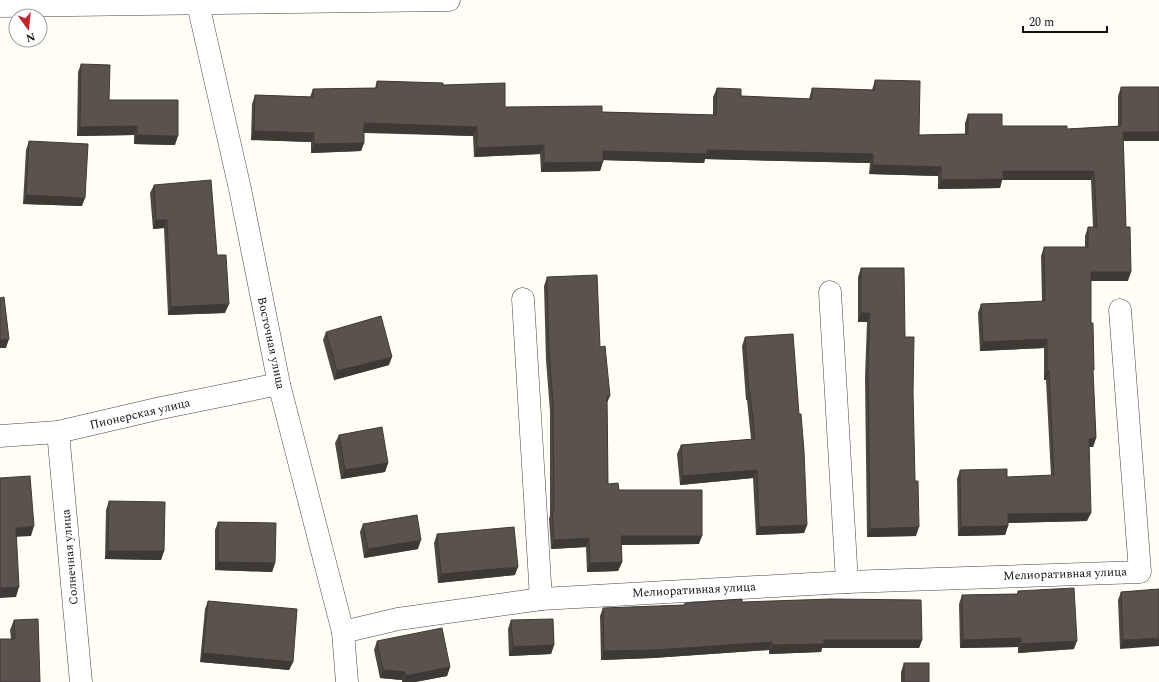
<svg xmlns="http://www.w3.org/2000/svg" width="1159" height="682" font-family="Spectral,serif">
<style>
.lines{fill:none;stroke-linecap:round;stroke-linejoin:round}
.minor-casing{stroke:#444;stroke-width:23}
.tertiary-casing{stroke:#444;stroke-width:23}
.minor{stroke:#fff;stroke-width:22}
.tertiary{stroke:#fff;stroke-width:22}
.wall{fill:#4d4742}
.shaded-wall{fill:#3f3936}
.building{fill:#5a524d;stroke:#3f3936}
.labels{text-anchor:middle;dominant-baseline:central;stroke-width:4;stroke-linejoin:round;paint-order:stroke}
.street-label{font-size:12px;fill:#111;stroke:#fff}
</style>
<rect width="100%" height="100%" fill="#fffdf5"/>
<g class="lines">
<g class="minor-casing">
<g id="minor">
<polyline points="204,0 198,4 240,189 279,384 343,632 347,682"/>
<polyline points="830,292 847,582"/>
<polyline points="523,299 541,599"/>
<polyline points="58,432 81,682"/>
<polyline points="0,436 58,432 161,408 279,384"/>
<polyline points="343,632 398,619 541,599 847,582 1140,572 1120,310"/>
</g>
</g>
<g class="tertiary-casing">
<polyline id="tertiary" points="0,6 449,0"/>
</g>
<use href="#minor" class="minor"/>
<use href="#tertiary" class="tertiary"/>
</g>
<g class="wall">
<polygon points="81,64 109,100 175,145 134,144 134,135 77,136 78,72"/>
<polygon points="875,80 919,135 965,134 965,123 968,114 1002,126 1067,129 1118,126 1118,96 1121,87 1159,87 1159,141 1123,141 1128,281 1091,281 1091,323 1093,373 1096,438 1093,447 1089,447 1087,521 1008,523 1008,526 1005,535 958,536 957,479 960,470 1007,477 1051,476 1046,380 1044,380 1044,348 980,351 978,313 981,304 1042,301 1041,256 1044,247 1085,247 1085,236 1088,227 1093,227 1091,180 1002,180 1000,188 938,189 938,176 869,174 870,163 705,159 704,163 603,160 600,171 541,172 540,154 474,157 473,136 364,133 364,143 361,151 311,153 311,142 251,140 252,104 255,95 310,97 313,89 375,88 377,81 443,85 505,107 602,112 713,115 713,97 717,88 741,96 809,99 812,88 872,90"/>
<polygon points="29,141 82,206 23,204 26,150"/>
<polygon points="154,185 217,255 225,313 168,315 164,228 153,229 150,193"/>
<polygon points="861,268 905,337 913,393 916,536 867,537 865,377 867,322 858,322 858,277"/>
<polygon points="547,277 600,347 607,403 608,484 699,544 621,545 622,562 618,571 587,572 586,547 551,549 549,519 550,515 550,411 546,360 544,286"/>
<polygon points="326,332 389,365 334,380 323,340"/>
<polygon points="745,337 799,414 807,525 804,533 756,535 753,478 680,485 677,454 681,445 751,439 747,400 746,400 742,346"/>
<polygon points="339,435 388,463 385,472 341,479 335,443"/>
<polygon points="109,501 164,551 161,560 105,559 106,510"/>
<polygon points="218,522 275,563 272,572 215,570 215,530"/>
<polygon points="363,524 418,549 364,558 360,532"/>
<polygon points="437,534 515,575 438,583 434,543"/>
<polygon points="1159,589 1120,649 1118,600 1121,592"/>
<polygon points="1018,591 1074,649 1018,653 1018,647 960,648 959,604 962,595 1017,594"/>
<polygon points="208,601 293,662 289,670 200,662 205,609"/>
<polygon points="742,602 922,640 919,648 822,648 821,652 769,654 769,650 653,658 601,660 600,616 603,608 684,605 685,603"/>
<polygon points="14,620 40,682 11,639 10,630"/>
<polygon points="511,620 554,645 551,654 509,656 508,629"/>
<polygon points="377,641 450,667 447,676 415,682 402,682 402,680 380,678 374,650"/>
<polygon points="904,663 929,682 901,682 901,672"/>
</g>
<g class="shaded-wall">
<polygon points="364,123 477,127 473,136 361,132"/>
<polygon points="137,126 134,135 77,136 80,127"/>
<polygon points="254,131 314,133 311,142 251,140"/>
<polygon points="1123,132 1159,132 1159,141 1119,141"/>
<polygon points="137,135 178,136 175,145 134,144"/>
<polygon points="364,143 361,151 311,153 314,144"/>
<polygon points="544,145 540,154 474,157 477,148"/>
<polygon points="707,150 873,154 870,163 705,159 704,163 600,160 603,151"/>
<polygon points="603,162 600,171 541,172 544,163"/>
<polygon points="873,165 941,167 938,176 869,174"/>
<polygon points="1003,171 1094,171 1091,180 1002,180 1000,188 938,189 941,180"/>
<polygon points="26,195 85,198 82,206 23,204"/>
<polygon points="156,220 167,220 164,228 153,229"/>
<polygon points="1091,272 1131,272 1128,281 1088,281"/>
<polygon points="229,304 225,313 168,315 171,307"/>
<polygon points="861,313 870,313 867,322 858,322"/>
<polygon points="9,339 6,348 0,348 0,340"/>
<polygon points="1047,339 1044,348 980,351 983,342"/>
<polygon points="392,357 389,365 334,380 337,371"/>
<polygon points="1047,371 1049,371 1046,380 1044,380"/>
<polygon points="749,392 750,392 747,400 746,400"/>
<polygon points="610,396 606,405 607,397"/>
<polygon points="1096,438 1093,447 1086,447 1089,439"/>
<polygon points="388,463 385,472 341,479 345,470"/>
<polygon points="757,470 753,478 680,485 683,476"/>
<polygon points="1091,513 1087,521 1005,523 1008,514"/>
<polygon points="807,525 804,533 756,535 759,527"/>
<polygon points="34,526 31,536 13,537 16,528"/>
<polygon points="1008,526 1005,535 958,536 961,527"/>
<polygon points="919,527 916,536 867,537 870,529"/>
<polygon points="621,536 702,536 699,544 617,545"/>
<polygon points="589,538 586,547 551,549 554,540"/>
<polygon points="421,540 418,549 364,558 368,549"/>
<polygon points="108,551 164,551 161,560 105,559"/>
<polygon points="218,562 275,563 272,572 215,570"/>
<polygon points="622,562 618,571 587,572 590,563"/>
<polygon points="518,567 515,575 438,583 441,574"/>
<polygon points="19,587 16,597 0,598 0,588"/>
<polygon points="1021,638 1018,647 960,648 963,640"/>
<polygon points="1159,638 1159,646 1120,649 1123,640"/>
<polygon points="824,640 922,640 919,648 822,648 821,652 769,654 772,645"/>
<polygon points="1077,641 1074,649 1018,653 1021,644"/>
<polygon points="772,642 769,650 653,658 601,660 604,651"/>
<polygon points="554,645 551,654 509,656 513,647"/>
<polygon points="203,653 293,662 289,670 200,662"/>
<polygon points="450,667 447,676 415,682 403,682 405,676"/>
<polygon points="383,670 405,672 402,680 380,678"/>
</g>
<g class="building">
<polygon points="81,64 110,65 109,100 178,100 178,136 137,135 137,126 80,127"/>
<polygon points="875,80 920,81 919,135 968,134 968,114 1002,114 1002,126 1067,126 1067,129 1121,126 1121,87 1159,87 1159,132 1123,132 1126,227 1130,227 1131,272 1091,272 1091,323 1093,323 1094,370 1093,370 1096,438 1089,439 1091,513 1008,514 1008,526 961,527 960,470 1007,469 1007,477 1054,475 1049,371 1047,371 1047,339 983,342 981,304 1045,301 1044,247 1088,247 1088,227 1097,227 1094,171 1003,171 1003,179 941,180 941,167 873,165 873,154 707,150 707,154 603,151 603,162 544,163 544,145 477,148 477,127 364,123 364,143 314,144 314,133 254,131 255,95 313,97 313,89 377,88 377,81 443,83 443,85 505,83 505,107 602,106 602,112 716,115 717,88 741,89 741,96 812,99 812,88 875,90"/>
<polygon points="29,141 88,144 85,198 26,195"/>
<polygon points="211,180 217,255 226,255 229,304 171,307 167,220 156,220 154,185"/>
<polygon points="861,268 904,268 905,337 914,337 913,393 915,481 918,481 919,527 870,529 868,368 870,313 861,313"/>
<polygon points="597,275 600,347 605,346 610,396 607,397 608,484 618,483 619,490 702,490 702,536 621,536 622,562 590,563 589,538 554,540 552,511 554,511 553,403 549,351 547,277"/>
<polygon points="4,297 9,339 0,340 0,298"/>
<polygon points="381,316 392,357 337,371 326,332"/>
<polygon points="793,334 799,414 801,414 804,451 807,525 759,527 757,470 683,476 681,445 755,439 750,392 749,392 745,337"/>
<polygon points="382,427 388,463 345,470 339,435"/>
<polygon points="30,476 34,526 16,528 19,587 0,588 0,478"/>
<polygon points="109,501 165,502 164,551 108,551"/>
<polygon points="417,515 421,540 368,549 363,524"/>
<polygon points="218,522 276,523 275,563 218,562"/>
<polygon points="514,527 518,567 441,574 437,534"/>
<polygon points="1074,588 1077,641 1021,644 1021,638 963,640 962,595 1018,594 1018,591"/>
<polygon points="1159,589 1159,638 1123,640 1121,592"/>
<polygon points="742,599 742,602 831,599 921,600 922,640 824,640 824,644 772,645 772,642 656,650 604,651 603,608 685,605 685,603"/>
<polygon points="208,601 297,609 293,662 203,653"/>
<polygon points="38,619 40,682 0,682 0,639 15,639 14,620"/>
<polygon points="553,619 554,645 513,647 511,620"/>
<polygon points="442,628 450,667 405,676 405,672 383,670 377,641"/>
<rect x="904" y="663" width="25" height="19"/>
</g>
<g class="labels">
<g class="street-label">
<text transform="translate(271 343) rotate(78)">Восточная улица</text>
<text transform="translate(140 414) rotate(-13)">Пионерская улица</text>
<text transform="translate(70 557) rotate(-95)">Солнечная улица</text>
<text transform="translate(1065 574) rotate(-2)">Мелиоративная улица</text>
<text transform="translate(694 590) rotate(-3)">Мелиоративная улица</text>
</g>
</g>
<g transform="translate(28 28) rotate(165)"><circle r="19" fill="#ffffff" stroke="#a0a0a0"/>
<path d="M0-3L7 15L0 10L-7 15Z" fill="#c4262e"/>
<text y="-6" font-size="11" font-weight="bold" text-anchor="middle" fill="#111111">N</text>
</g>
<path d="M1023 26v6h84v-6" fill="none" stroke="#111111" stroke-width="2"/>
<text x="1029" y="26" font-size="12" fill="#111111" stroke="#ffffff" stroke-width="3" paint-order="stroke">20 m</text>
</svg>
